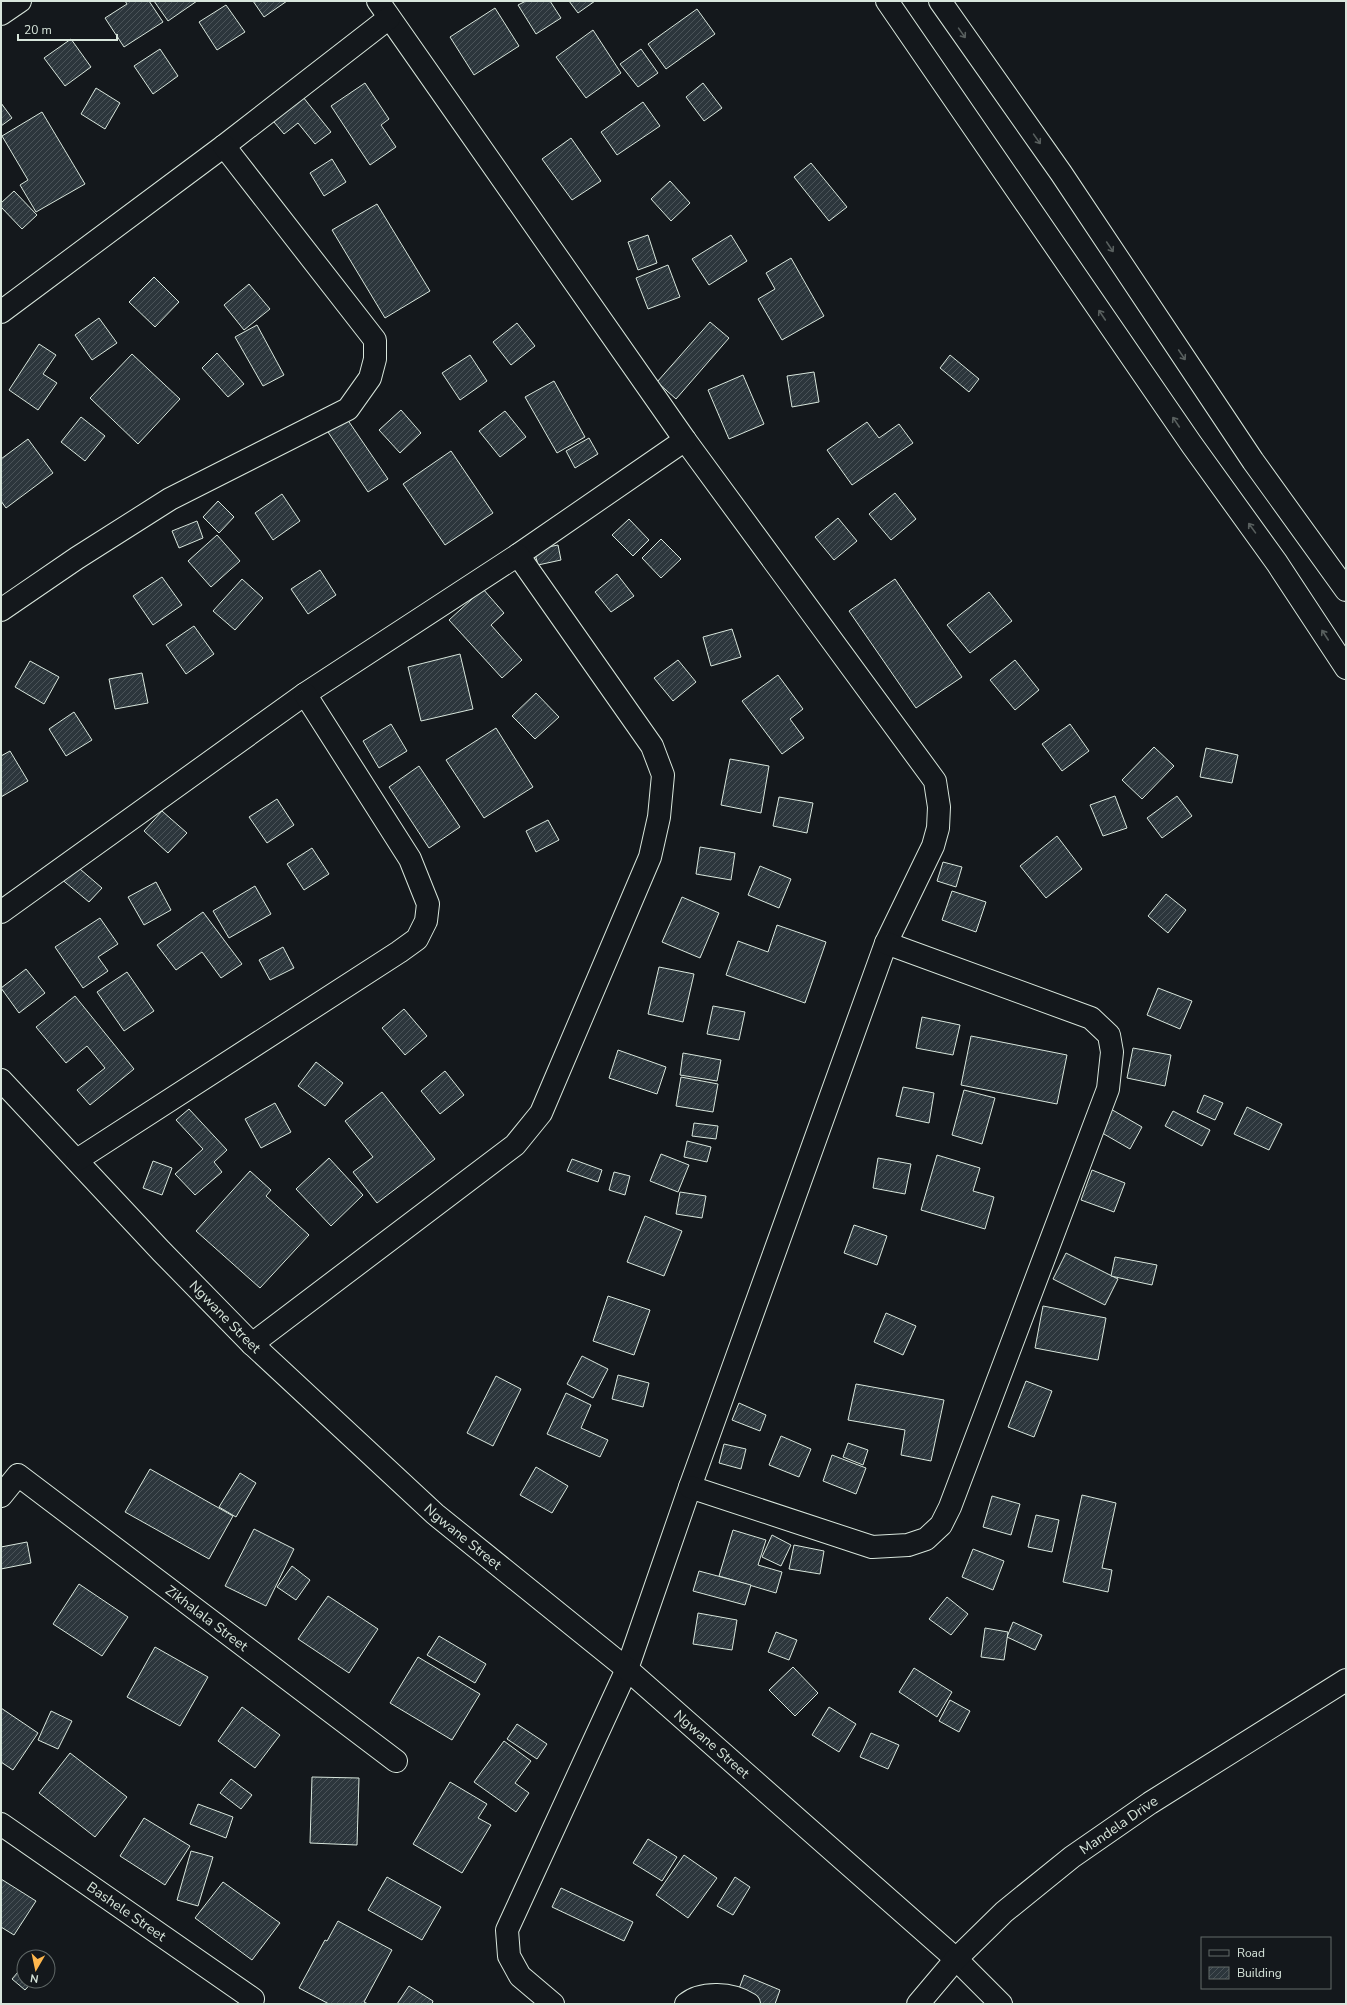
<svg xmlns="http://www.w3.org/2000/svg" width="1347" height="2005" font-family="'Nunito Sans',sans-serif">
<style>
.building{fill:url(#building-hatch);stroke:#d8e6dc}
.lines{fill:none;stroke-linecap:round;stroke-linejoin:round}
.minor-casing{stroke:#d8e6dc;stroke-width:24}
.tertiary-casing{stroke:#d8e6dc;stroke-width:24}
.trunk-casing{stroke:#d8e6dc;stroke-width:24}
.minor{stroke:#14181c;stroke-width:22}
.tertiary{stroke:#14181c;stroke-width:22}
.trunk{stroke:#14181c;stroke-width:22}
.oneway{stroke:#59605f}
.labels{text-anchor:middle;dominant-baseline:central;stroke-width:3;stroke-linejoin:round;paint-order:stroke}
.street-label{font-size:14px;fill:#d8e6dc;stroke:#14181c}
</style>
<defs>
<pattern id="building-hatch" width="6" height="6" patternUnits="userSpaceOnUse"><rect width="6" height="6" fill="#2c363c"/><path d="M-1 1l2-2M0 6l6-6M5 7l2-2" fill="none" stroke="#4a5358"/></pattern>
</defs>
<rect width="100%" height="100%" fill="#14181c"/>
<g class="building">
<polygon points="125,1 149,1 163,22 124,47 105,18 127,4"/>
<polygon points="154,1 197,1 168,21"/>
<polygon points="253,1 287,1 264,17"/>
<polygon points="526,1 550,1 561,18 536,34 518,5"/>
<polygon points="569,1 595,1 578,13"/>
<polygon points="226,5 245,32 217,50 199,22"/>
<polygon points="495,8 519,46 474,75 450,37"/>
<polygon points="697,9 715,34 666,69 648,44"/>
<polygon points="593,30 621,73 586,98 556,57"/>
<polygon points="71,39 91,67 65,86 44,58"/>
<polygon points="160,49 178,76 153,94 134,66"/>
<polygon points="641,49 658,73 638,87 620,64"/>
<polygon points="365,83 389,119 381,125 396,147 370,165 331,106"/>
<polygon points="703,83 722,108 704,121 686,97"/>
<polygon points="96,88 120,103 105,129 81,114"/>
<polygon points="299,92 331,132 315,144 298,123 284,134 269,116"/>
<polygon points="643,102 660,126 617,155 601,132"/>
<polygon points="1,103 12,118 1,126"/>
<polygon points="42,112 85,184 36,212 20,185 28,180 2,136"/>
<polygon points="571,138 601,181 572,200 542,159"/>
<polygon points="332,159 346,182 324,196 310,173"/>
<polygon points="811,163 847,207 829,221 794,177"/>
<polygon points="670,181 690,203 671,221 651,199"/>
<polygon points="14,191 37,215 22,229 1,207 1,203"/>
<polygon points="377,204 430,291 385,318 332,230"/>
<polygon points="648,235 657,263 638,270 628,242"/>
<polygon points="731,235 747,261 709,285 692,259"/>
<polygon points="791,258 824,316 782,340 758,299 775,289 766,273"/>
<polygon points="668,265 680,297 648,309 636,278"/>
<polygon points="154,277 179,302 155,327 129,302"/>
<polygon points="249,284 270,309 244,330 224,305"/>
<polygon points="99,318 117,343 92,360 75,335"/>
<polygon points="710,322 729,338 676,399 657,382"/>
<polygon points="517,323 535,346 511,365 493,342"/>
<polygon points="257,325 284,375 263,386 235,337"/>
<polygon points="39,344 56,355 43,374 57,383 38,410 9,390"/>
<polygon points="217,353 244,384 228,397 202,368"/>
<polygon points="132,354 180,399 138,444 90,398"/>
<polygon points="470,355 487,381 460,400 442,373"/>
<polygon points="950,355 979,379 969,392 940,368"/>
<polygon points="814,372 819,402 792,407 787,376"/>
<polygon points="743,375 764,424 729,439 708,390"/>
<polygon points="554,381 585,437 557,453 525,397"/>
<polygon points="401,410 421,433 400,453 379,430"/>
<polygon points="505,411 526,437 500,457 479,431"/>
<polygon points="345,416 388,479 368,492 326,429"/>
<polygon points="81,417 105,436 85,461 61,442"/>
<polygon points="867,422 879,438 899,424 913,443 852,485 827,450"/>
<polygon points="589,438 598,454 575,468 566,451"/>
<polygon points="28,439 53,473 6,508 1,501 1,459"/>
<polygon points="451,451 493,513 445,545 403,484"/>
<polygon points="895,493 916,519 891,540 869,514"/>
<polygon points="282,494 300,521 273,540 255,513"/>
<polygon points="218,501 234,517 219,533 203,517"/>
<polygon points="838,518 857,541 834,560 815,537"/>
<polygon points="629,519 649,540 633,556 612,535"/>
<polygon points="197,521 203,538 179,548 172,531"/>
<polygon points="217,535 240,561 211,587 188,561"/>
<polygon points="661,539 681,559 661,578 642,558"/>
<polygon points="558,545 561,560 538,565 534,550"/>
<polygon points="320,570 336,595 308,614 291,589"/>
<polygon points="617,574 634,596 611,612 595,592"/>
<polygon points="162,577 182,605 153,625 133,596"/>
<polygon points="242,579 263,598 235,630 213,611"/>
<polygon points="895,579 962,677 916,708 849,611"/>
<polygon points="483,589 504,613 491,625 522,660 502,678 449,620"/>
<polygon points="989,592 1012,621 970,653 947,625"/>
<polygon points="194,626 214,654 186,674 166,645"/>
<polygon points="732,629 741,657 711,666 703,637"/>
<polygon points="460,654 473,709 421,721 408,667"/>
<polygon points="678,660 696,682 673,701 654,678"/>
<polygon points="1015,660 1039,690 1015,710 990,680"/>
<polygon points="30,661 59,677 44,704 15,687"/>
<polygon points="142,673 148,703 115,709 109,679"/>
<polygon points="778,675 803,709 790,719 804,738 782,754 742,701"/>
<polygon points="536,693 559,717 535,739 512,716"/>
<polygon points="74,712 92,740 66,756 49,729"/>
<polygon points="391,724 407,751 379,768 363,741"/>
<polygon points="1070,724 1089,751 1062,771 1042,744"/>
<polygon points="496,728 533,787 484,818 446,760"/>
<polygon points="1154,747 1174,766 1142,799 1122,780"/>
<polygon points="1206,748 1238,755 1232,783 1200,777"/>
<polygon points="10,751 28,781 1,797 1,756"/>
<polygon points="730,759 769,766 761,813 721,805"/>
<polygon points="419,766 460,827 429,848 389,787"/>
<polygon points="1115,796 1127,828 1103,836 1090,805"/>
<polygon points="1177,796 1192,816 1162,838 1147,818"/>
<polygon points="779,797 813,803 807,833 773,826"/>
<polygon points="277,799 294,825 267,843 249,817"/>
<polygon points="162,811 187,833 168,853 144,831"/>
<polygon points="548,820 559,840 536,852 526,831"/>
<polygon points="1057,836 1082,869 1046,898 1020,866"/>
<polygon points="700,847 735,853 731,880 696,874"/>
<polygon points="312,848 329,874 304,890 287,864"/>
<polygon points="943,862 962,867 956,887 937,881"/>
<polygon points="73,863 102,888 89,902 60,878"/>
<polygon points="760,866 791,879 779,908 748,895"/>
<polygon points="156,882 171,910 144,925 128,897"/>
<polygon points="255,886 271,914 229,938 213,911"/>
<polygon points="952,891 986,902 976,932 942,920"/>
<polygon points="1166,894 1186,910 1168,933 1148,916"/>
<polygon points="682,897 719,913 700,958 662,942"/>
<polygon points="203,912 242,964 221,978 202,952 176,970 157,945"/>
<polygon points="100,918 118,944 98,957 108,971 83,988 55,947"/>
<polygon points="777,925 826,942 805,1003 726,975 738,941 768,952"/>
<polygon points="283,947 294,968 270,980 259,960"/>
<polygon points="659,967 694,974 683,1022 648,1014"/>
<polygon points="26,969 45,993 19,1013 1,988"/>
<polygon points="127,972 154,1011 124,1031 97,992"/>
<polygon points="1158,988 1192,1001 1180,1029 1147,1015"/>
<polygon points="75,996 134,1069 90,1105 77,1090 105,1068 87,1046 66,1063 36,1027"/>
<polygon points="713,1006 745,1012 739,1040 707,1034"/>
<polygon points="404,1009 427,1036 405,1055 382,1028"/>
<polygon points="922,1017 960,1025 953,1055 916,1048"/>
<polygon points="971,1036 1067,1055 1057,1104 961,1085"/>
<polygon points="1133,1048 1171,1055 1165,1086 1127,1078"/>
<polygon points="618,1050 666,1067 657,1094 609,1078"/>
<polygon points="683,1053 721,1060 717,1081 680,1075"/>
<polygon points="316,1062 343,1083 325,1106 298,1086"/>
<polygon points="445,1071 464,1095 440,1114 421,1091"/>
<polygon points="681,1077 718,1084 713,1112 676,1106"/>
<polygon points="903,1087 934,1093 929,1123 896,1116"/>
<polygon points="964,1090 995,1098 982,1144 952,1135"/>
<polygon points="382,1092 435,1159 377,1203 353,1172 373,1157 345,1121"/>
<polygon points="1204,1095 1223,1103 1215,1120 1197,1112"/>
<polygon points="275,1103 291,1132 261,1148 245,1119"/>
<polygon points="1247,1107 1282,1124 1269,1150 1234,1134"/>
<polygon points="1109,1108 1142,1127 1130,1149 1097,1130"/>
<polygon points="189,1109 227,1150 214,1162 222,1172 195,1195 175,1174 203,1149 176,1120"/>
<polygon points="1173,1111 1210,1130 1202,1146 1165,1126"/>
<polygon points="694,1123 718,1126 716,1139 692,1136"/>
<polygon points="687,1141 711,1147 707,1162 684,1157"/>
<polygon points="661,1154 689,1165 678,1192 650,1181"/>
<polygon points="937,1155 980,1168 973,1191 994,1197 985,1229 921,1210"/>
<polygon points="329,1158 363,1195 331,1226 296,1189"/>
<polygon points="878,1158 911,1164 905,1194 873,1188"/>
<polygon points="572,1159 602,1170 598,1182 567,1171"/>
<polygon points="153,1161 172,1168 162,1195 143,1188"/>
<polygon points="1092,1170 1125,1183 1114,1212 1081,1200"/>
<polygon points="250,1171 271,1190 266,1196 309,1235 260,1288 196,1231"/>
<polygon points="614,1172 630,1176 625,1195 609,1190"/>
<polygon points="680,1192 706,1196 702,1218 676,1214"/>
<polygon points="645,1216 682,1231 664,1276 627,1262"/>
<polygon points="854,1225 887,1236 877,1265 844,1253"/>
<polygon points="1066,1253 1118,1279 1105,1305 1053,1279"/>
<polygon points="1115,1257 1157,1265 1152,1285 1111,1276"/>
<polygon points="608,1296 650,1310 634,1355 593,1341"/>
<polygon points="1043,1306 1106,1318 1098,1360 1035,1348"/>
<polygon points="886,1313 916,1326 903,1355 874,1342"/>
<polygon points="582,1356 608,1369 593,1398 567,1384"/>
<polygon points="618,1375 649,1383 643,1407 612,1399"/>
<polygon points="496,1376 521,1389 493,1446 467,1433"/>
<polygon points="1026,1381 1052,1391 1034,1437 1008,1427"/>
<polygon points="856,1384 944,1400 931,1461 901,1455 905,1430 848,1420"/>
<polygon points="566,1393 591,1405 581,1428 608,1440 600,1457 547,1434"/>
<polygon points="739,1403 766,1415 760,1431 732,1420"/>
<polygon points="781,1436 811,1449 799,1477 769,1465"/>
<polygon points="848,1443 868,1450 863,1465 843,1457"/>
<polygon points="724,1444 746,1449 741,1469 719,1463"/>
<polygon points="832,1455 866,1468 856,1494 823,1481"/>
<polygon points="536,1467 568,1486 552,1513 520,1495"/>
<polygon points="150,1469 233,1516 209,1559 125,1512"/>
<polygon points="240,1473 256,1483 236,1517 219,1507"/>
<polygon points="1082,1495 1116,1503 1102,1568 1112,1570 1108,1592 1063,1582"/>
<polygon points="992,1496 1020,1504 1011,1535 983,1527"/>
<polygon points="1036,1515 1059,1520 1052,1552 1028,1547"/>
<polygon points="254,1529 294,1549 266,1606 225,1586"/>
<polygon points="733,1530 766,1540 758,1565 782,1572 776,1593 719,1576"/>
<polygon points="772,1535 791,1545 781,1566 762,1557"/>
<polygon points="27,1542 31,1563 1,1569 1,1547"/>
<polygon points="794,1545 824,1551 820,1574 789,1569"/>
<polygon points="973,1549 1004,1561 993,1590 962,1577"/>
<polygon points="292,1566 310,1580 296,1600 277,1587"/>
<polygon points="699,1571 751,1585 745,1605 693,1591"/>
<polygon points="79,1584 128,1617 102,1656 53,1624"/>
<polygon points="328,1596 378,1629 349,1673 298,1639"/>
<polygon points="947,1597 968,1614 951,1635 929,1619"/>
<polygon points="698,1613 737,1620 732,1650 693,1644"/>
<polygon points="1013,1622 1042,1635 1035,1650 1007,1637"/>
<polygon points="985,1628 1008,1632 1004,1660 981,1657"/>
<polygon points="776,1632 797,1640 789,1660 768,1652"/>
<polygon points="439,1636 486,1664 475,1683 427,1655"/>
<polygon points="155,1647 208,1677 180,1726 127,1697"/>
<polygon points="418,1657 480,1694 452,1740 390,1703"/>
<polygon points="793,1667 818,1693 795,1716 769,1690"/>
<polygon points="914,1668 952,1692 937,1717 899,1692"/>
<polygon points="950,1700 970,1711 959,1732 939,1721"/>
<polygon points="242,1707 280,1735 255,1768 218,1741"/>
<polygon points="829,1707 856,1724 839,1752 812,1735"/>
<polygon points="1,1708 38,1733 13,1770 1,1762"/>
<polygon points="51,1711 72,1721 58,1749 38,1740"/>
<polygon points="517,1724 547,1744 537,1759 507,1739"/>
<polygon points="871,1733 899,1745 888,1769 860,1757"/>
<polygon points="504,1741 531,1761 515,1783 529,1793 516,1812 474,1782"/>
<polygon points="70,1753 127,1797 95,1837 39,1793"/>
<polygon points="312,1777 359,1778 357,1845 310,1843"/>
<polygon points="231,1779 252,1795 241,1809 220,1793"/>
<polygon points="450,1782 487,1804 478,1818 491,1825 462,1873 413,1844"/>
<polygon points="198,1804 233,1817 226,1838 190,1824"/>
<polygon points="144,1818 190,1846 165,1885 120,1856"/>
<polygon points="648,1839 677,1857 662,1881 633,1863"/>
<polygon points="191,1851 213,1857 198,1906 177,1900"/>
<polygon points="684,1855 717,1878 688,1918 656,1895"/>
<polygon points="387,1877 441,1907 422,1940 368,1910"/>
<polygon points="735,1877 750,1887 733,1915 717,1906"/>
<polygon points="1,1879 36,1901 14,1935 1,1927"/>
<polygon points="223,1882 280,1923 252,1960 195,1918"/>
<polygon points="561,1888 633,1922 624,1941 552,1907"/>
<polygon points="338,1921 392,1950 364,2002 368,2004 329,2004 299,1988 325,1940 327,1941"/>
<polygon points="24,1965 24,1981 33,1981 25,1990 12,1979"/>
<polygon points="744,1975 780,1990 775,2004 754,2004 736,1997"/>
<polygon points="409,1986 433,2001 432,2004 397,2004"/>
</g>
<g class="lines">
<g class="minor-casing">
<g id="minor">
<polyline points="378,1 685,440 935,781 939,807 938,828 933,846 886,943 690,1487 627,1669 507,1930 509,1956 520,1976 553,2004"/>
<polyline points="1,14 20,1"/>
<polyline points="1,312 224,146 389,18"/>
<polyline points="1,610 77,558 170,499 348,409 370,378 375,359 375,340 224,146"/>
<polyline points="1,912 305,694 518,555 685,440"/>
<path id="s1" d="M 1,1080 L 161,1251 L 252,1344 L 435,1514 L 627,1669 L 956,1959 L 1001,2004"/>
<polyline points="77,1160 399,952 417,939 426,921 428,904 410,859 305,694"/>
<polyline points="252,1344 515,1145 541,1113 650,857 659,817 663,775 652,746 518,555"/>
<polyline points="690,1487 872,1547 908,1545 926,1539 941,1525 950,1507 1108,1089 1112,1052 1109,1035 1091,1018 886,943"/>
<path id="s2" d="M 1,1496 L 18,1475 L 396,1761"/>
<path id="s3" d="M 1,1824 L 253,1999"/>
<path d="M 686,2004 C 702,1991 732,1993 749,2004"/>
</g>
</g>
<g class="tertiary-casing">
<g id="tertiary">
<path id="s4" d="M 918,2004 L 956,1959 L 1004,1912 L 1072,1857 L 1150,1803 L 1346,1680"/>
</g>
</g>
<g class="trunk-casing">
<g id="trunk">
<polyline points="887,1 1192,445 1277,563 1346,668"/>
<polyline points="940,1 1061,173 1253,461 1346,590"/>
</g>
</g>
<use href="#minor" class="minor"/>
<use href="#tertiary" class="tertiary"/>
<use href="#trunk" class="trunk"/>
</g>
<defs><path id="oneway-shaft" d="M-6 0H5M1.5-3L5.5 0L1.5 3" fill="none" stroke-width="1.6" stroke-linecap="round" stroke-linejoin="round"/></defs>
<g class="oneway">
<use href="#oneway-shaft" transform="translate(962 33) rotate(55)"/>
<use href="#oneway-shaft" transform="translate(1037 139) rotate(55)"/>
<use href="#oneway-shaft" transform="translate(1110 247) rotate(56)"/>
<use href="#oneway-shaft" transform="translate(1102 315) rotate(-124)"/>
<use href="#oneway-shaft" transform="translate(1182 355) rotate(56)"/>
<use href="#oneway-shaft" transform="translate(1176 422) rotate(-124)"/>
<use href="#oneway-shaft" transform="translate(1252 528) rotate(-126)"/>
<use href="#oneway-shaft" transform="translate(1325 635) rotate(-123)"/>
</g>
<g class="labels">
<g class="street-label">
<text stroke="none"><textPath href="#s1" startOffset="326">Ngwane Street</textPath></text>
<text stroke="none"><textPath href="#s1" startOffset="650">Ngwane Street</textPath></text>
<text stroke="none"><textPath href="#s2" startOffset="264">Zikhalala Street</textPath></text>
<text stroke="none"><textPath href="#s1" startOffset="974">Ngwane Street</textPath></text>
<text stroke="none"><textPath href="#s4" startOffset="270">Mandela Drive</textPath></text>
<text stroke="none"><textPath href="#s3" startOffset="153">Bashele Street</textPath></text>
</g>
</g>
<rect width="1347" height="2005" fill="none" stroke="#d8e6dc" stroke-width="4"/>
<rect x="1201" y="1937" width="130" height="52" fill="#14181c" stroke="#626a69"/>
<rect x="1209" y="1950" width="20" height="6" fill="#14181c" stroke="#626a69"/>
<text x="1237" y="1957" font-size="12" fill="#d8e6dc">Road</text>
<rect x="1209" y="1967" width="20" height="12" fill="url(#building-hatch)" stroke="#626a69"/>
<text x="1237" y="1977" font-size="12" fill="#d8e6dc">Building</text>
<g transform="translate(36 1969) rotate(189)"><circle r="19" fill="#14181c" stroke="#626a69"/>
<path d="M0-3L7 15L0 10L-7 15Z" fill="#ffb74d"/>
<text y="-6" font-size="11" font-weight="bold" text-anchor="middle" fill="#d8e6dc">N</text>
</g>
<path d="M18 34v6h99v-6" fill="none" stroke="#d8e6dc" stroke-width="2"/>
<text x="24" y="34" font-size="12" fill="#d8e6dc" stroke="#14181c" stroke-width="3" paint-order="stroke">20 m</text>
</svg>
